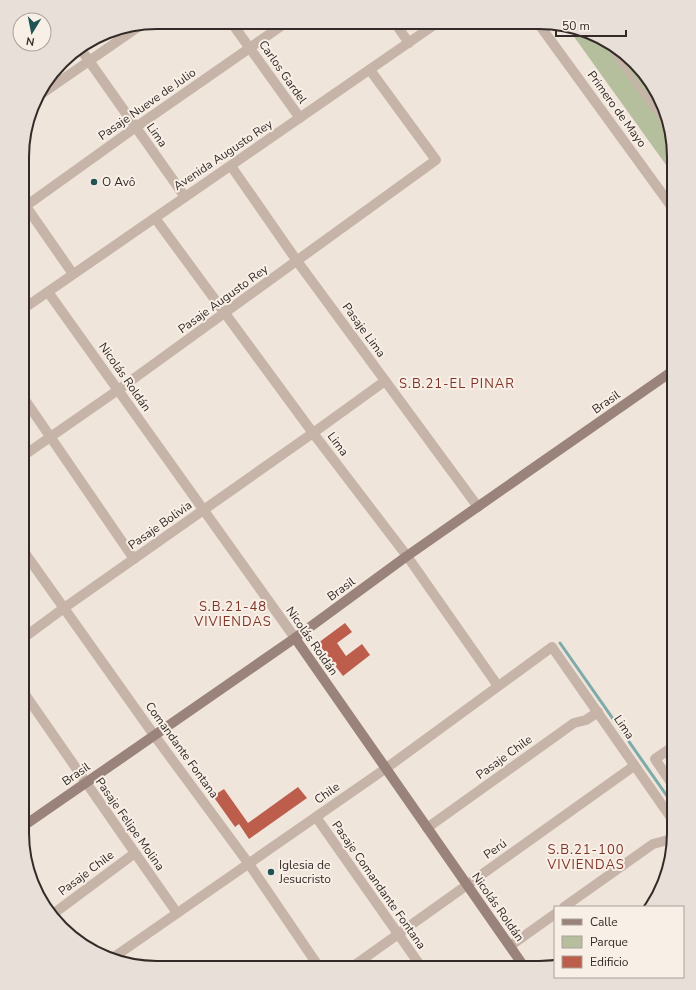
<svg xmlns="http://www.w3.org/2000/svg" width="696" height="990" font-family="'Nunito Sans',sans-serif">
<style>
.green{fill:#b5be9d}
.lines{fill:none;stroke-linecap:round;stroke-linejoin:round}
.stream{stroke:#7caba9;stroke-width:3}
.building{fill:#bd5e4c}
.lane{stroke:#c7b4a8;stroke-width:5}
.street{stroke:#c7b4a8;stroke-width:10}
.secondary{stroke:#9a837a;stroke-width:10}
.poi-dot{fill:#205352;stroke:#f8efe7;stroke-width:1.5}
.labels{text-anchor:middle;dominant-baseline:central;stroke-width:4;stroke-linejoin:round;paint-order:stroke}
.street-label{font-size:12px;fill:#342b28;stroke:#f8efe7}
.poi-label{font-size:12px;fill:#342b28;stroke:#f8efe7;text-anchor:start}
.neighbourhood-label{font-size:13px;letter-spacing:1px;fill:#7e3427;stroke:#f8efe7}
.rim{fill:none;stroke:#342b28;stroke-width:2}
</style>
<rect width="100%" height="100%" fill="#f0e5db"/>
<polygon class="green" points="567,27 621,50 660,97 674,156 674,176"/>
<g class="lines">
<polyline class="stream" points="560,643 674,806"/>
</g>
<g class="building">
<polygon points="345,623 352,632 337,643 346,656 362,644 370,655 343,676 318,643"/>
<polygon points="298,787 307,798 249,839 239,824 235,827 213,796 224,789 248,823"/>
</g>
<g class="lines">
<g class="lane">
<polyline points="607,44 667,127"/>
<polyline points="646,98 655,91"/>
</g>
<g class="street">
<polyline points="231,22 300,118"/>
<polyline points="395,23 409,43"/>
<polyline points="538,23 674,210"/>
<polyline points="80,48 185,197"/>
<polyline points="37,97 141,25"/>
<polyline points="231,166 297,261 478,507"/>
<polyline points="23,202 73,274"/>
<polyline points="23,208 136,127 287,22"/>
<polyline points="155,218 313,433 407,556 498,686"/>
<polyline points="48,292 295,638"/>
<polyline points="23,309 437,23"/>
<polyline points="23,397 134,559"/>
<polyline points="23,456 118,390 436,160 370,70"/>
<polyline points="22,549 154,735 249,864 319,967"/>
<polyline points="22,639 64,608 313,433 385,381"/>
<polyline points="22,690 135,853 177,913"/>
<polyline points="674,787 655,759 674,746"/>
<polyline points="316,817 422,968"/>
<polyline points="427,828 574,723 586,720 598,712"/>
<polyline points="564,907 653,844 668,840 674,836"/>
<polyline points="53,914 135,853"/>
<polyline points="510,946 555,914"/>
<polyline points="114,957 385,769 552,647 674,822"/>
<polyline points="352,967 634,766"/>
</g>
<g class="secondary">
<polyline points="295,638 525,968"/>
<polyline points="22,827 295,638 407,556 674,370"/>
<polyline points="71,936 81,943"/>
</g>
</g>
<g class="poi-dot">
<circle cx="94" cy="182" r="4"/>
<circle cx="271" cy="872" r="4"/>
</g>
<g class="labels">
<g class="street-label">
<text transform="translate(283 72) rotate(55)">Carlos Gardel</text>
<text transform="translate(147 104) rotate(-35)">Pasaje Nueve de Julio</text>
<text transform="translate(617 109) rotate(54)">Primero de Mayo</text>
<text transform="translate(157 135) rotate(55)">Lima</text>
<text transform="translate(223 155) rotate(-34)">Avenida Augusto Rey</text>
<text transform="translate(223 299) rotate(-36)">Pasaje Augusto Rey</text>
<text transform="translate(364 330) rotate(54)">Pasaje Lima</text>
<text transform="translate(125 377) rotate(55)">Nicolás Roldán</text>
<text transform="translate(606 402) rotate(-35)">Brasil</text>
<text transform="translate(338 444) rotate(53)">Lima</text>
<text transform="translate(160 525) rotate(-35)">Pasaje Bolivia</text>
<text transform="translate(341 589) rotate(-36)">Brasil</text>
<text transform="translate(312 641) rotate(55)">Nicolás Roldán</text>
<text transform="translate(624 727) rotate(56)">Lima</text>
<text transform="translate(182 750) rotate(54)">Comandante Fontana</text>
<text transform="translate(504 757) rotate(-36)">Pasaje Chile</text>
<text transform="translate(76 774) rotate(-35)">Brasil</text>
<text transform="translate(327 793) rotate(-35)">Chile</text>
<text transform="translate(130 824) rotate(55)">Pasaje Felipe Molina</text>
<text transform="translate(495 849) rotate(-35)">Perú</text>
<text transform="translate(86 873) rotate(-37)">Pasaje Chile</text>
<text transform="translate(379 885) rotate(55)">Pasaje Comandante Fontana</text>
<text transform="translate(498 907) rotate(55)">Nicolás Roldán</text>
</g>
<g class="poi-label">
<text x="102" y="182">O Avô</text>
<text x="279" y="865">Iglesia de<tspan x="279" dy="14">Jesucristo</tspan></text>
</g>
<g class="neighbourhood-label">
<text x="457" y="384">S.B.21-EL PINAR</text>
<text x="233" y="607">S.B.21-48<tspan x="233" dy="15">VIVIENDAS</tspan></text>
<text x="586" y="850">S.B.21-100<tspan x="586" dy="15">VIVIENDAS</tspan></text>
</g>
</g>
<path d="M0 0H696V990H0ZM157 29H539A128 128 0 0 1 667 157V833A128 128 0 0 1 539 961H157A128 128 0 0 1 29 833V157A128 128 0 0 1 157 29Z" fill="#e8dfd8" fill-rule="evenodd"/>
<path class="rim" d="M157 29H539A128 128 0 0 1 667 157V833A128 128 0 0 1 539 961H157A128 128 0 0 1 29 833V157A128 128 0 0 1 157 29Z"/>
<rect x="554" y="906" width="130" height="72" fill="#f8efe7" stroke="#aaa19b"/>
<rect x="562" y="919" width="20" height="6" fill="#9a837a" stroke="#aaa19b"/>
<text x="590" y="926" font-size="12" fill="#342b28">Calle</text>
<rect x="562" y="936" width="20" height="12" fill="#b5be9d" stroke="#aaa19b"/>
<text x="590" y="946" font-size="12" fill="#342b28">Parque</text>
<rect x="562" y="956" width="20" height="12" fill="#bd5e4c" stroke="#aaa19b"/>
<text x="590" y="966" font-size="12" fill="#342b28">Edificio</text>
<g transform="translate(32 32) rotate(190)"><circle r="19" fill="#f8efe7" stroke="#aaa19b"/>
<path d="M0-3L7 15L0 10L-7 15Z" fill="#205352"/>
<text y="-6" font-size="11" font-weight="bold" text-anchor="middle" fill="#342b28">N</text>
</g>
<path d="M556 30v6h70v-6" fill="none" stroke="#342b28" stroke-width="2"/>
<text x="562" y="30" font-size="12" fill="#342b28" stroke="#f8efe7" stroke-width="3" paint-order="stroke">50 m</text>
</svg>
